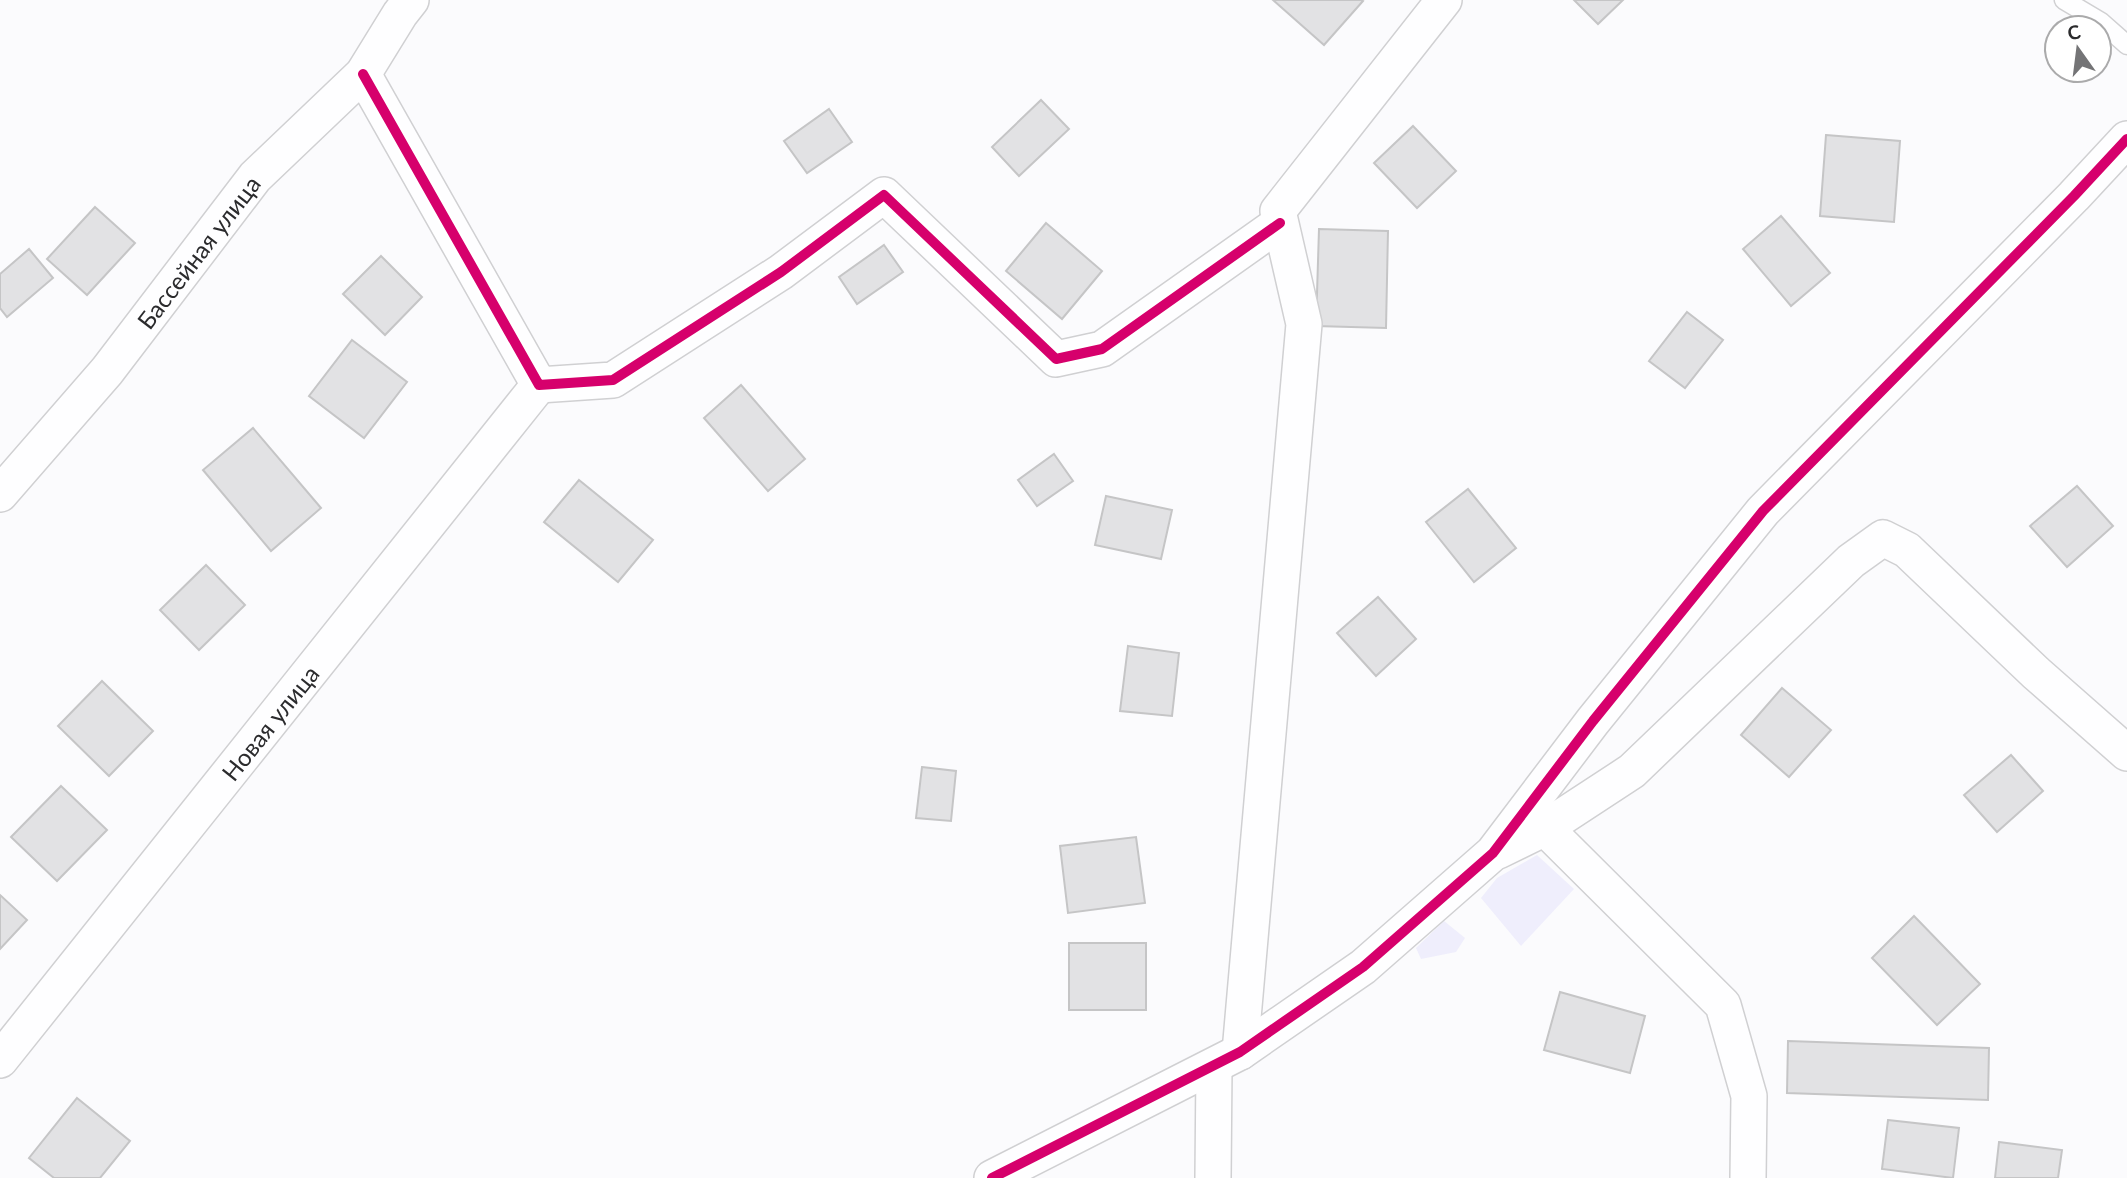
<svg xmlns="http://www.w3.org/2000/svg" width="2127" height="1178" font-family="Lato,sans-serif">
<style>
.green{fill:#efeefc}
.building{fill:#e2e2e4;stroke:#c5c5c6;stroke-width:2}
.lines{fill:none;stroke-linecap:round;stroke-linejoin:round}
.service-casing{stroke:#d0d0d2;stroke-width:21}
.minor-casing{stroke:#d0d0d2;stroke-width:38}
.service{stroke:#fefeff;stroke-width:18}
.minor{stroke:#fefeff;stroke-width:35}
.cycleway-casing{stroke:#fff;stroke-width:15}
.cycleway{stroke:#d6006c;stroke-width:10}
.labels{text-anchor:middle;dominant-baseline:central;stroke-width:7;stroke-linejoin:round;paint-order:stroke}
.street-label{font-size:24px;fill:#2b2b2d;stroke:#fff}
</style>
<rect width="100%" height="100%" fill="#fbfbfd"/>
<g class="green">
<polygon points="1537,855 1574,889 1521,946 1481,898 1497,878"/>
<polygon points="1444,921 1465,938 1456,952 1421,959 1416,948"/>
</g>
<g class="building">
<polygon points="1273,0 1361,0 1363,1 1324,45"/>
<polygon points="1574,0 1623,0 1598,24"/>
<polygon points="1041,100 1069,129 1019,176 992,147"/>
<polygon points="829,109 852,142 807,173 784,141"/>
<polygon points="1413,126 1456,171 1417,208 1374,163"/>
<polygon points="1826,135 1900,141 1894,222 1820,216"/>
<polygon points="95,207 135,243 87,295 47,259"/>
<polygon points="1781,216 1830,273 1791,306 1743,249"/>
<polygon points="1046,223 1102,271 1062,319 1006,271"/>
<polygon points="1319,229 1388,231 1386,328 1316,326"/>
<polygon points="884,245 903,272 857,304 839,277"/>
<polygon points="29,249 53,278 7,317 0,308 0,274"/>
<polygon points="381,256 422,297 385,335 343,294"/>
<polygon points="1687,312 1723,340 1685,388 1649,361"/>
<polygon points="352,340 407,382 364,438 309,396"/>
<polygon points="741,385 805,459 768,491 704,418"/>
<polygon points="253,428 321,508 271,551 203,470"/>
<polygon points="1054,454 1073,481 1037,506 1018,480"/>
<polygon points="579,480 653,540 618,582 544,522"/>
<polygon points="2077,486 2113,526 2067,567 2030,526"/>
<polygon points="1468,489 1516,548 1474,582 1426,522"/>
<polygon points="1106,496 1172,510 1161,559 1095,545"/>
<polygon points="206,565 245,605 199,650 160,610"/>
<polygon points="1378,597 1416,639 1376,676 1337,633"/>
<polygon points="1128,646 1179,653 1172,716 1120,711"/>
<polygon points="102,681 153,731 109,776 58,726"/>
<polygon points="1782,688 1831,730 1789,777 1741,735"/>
<polygon points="2011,755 2043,791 1997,832 1964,795"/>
<polygon points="922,767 956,771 951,821 916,818"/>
<polygon points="61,786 107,830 57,881 11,837"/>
<polygon points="1136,837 1145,903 1068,913 1060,846"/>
<polygon points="0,895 27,920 0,949"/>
<polygon points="1914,916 1980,984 1937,1025 1872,958"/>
<rect x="1069" y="943" width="77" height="67"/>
<polygon points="1560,992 1645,1016 1630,1073 1544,1050"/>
<polygon points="1788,1041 1989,1048 1988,1100 1787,1093"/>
<polygon points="77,1098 130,1141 100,1178 54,1178 29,1158"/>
<polygon points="1888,1120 1959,1128 1953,1178 1882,1169"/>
<polygon points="1999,1142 2062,1150 2058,1178 1995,1178"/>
</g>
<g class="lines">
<g class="service-casing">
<polyline id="service" points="2064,0 2101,22 2127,45"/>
</g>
<g class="minor-casing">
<g id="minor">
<polyline points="363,74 539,385 613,380 781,272 884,195 1056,359 1102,349 1280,223"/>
<path id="s1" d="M 0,494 L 107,371 L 255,177 L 363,74 L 400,14 L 411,0"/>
<polyline points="1545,828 1723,1005 1749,1096 1748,1178"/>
<polyline points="1498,851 1545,828 1632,771 1851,561 1883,538 1907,550 2036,673 2127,753"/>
<polyline points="1240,1052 1304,324 1278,211 1444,0"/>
<path id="s2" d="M 0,1060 L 539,385"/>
<polyline points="992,1178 1240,1052 1363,967 1493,853 1593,721 1763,511 2074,196 2127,139"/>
<polyline points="1213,1178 1214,1067"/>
</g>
</g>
<use href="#service" class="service"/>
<use href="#minor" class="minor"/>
<g class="cycleway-casing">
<g id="cycleway">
<polyline points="363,74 539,385 613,380 781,272 884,195 1056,359 1102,349 1280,223"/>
<polyline points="992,1178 1240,1052 1363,967 1493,853 1593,721 1763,511 2074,196 2127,139"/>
</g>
</g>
<use href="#cycleway" class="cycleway"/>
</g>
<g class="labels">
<g class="street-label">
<text stroke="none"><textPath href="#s1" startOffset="313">Бассейная улица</textPath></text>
<text stroke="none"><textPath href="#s2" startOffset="432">Новая улица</textPath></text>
</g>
</g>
<g transform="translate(2078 49) rotate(346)"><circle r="33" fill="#ffffff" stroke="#aaaaab" stroke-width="2"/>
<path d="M0-5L12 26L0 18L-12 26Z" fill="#747476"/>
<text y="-10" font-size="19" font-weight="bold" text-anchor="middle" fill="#2b2b2d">С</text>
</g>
</svg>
